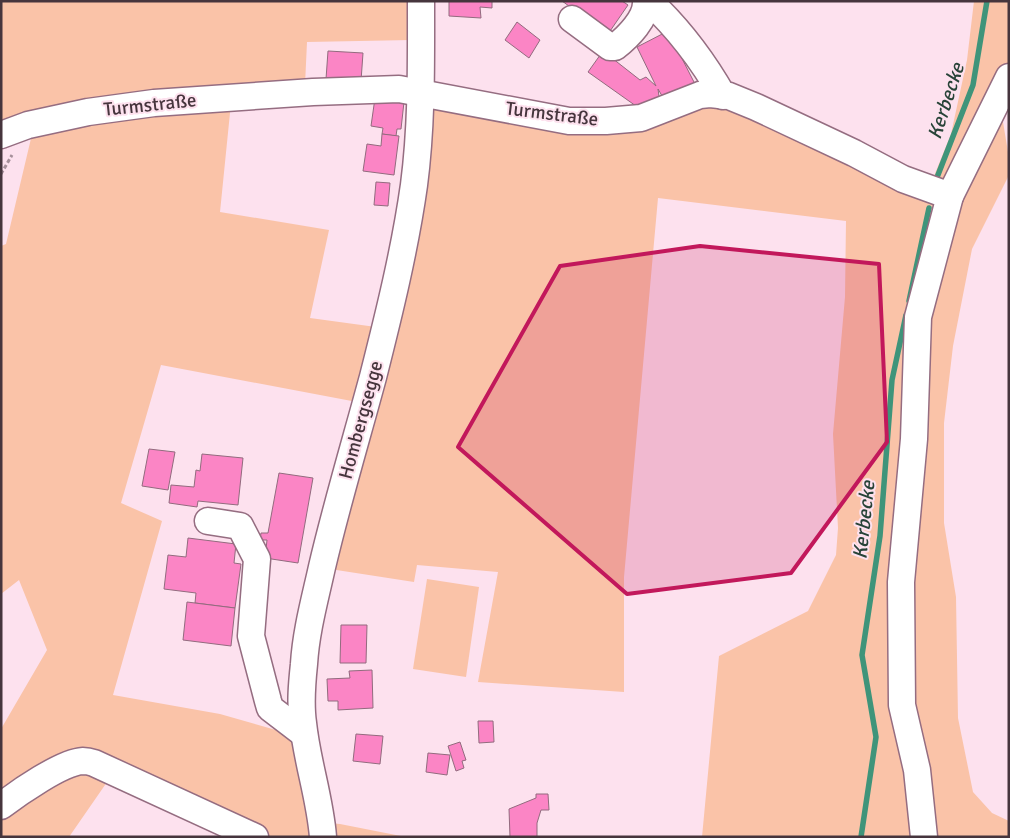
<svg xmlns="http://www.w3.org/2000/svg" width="1010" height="838" font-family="Signika,sans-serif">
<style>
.green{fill:#fac3a8}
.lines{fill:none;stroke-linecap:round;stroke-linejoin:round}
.stream{stroke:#3f947a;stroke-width:5.5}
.building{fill:#fb85c5;stroke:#926b7e}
.minor-casing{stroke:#956d81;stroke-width:29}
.path{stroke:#a68f9a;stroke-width:3;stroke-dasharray:4 2.5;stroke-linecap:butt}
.minor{stroke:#fff;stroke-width:26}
.marked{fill:#c2185b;fill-opacity:0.2;stroke:#c2185b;stroke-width:4;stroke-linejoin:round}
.labels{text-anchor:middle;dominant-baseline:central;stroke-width:4;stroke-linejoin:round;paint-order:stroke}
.street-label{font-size:19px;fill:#46353d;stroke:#fde1ee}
.water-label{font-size:20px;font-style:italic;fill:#284338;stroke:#fde1ee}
</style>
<rect width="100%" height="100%" fill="#fde1ee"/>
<g class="green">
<polygon points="1,1 412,1 411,40 307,42 305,85 1,126"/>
<polygon points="974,1 1009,1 1009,69 949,194 930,186 951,134 967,60"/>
<polygon points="725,100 937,204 908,437 917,837 702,837 719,656 808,611 836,555 838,528 833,434 845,297 846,221 658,198 624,577 624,692 478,682 498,572 417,565 414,582 330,569 431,105 543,123"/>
<polygon points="231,103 220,212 329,230 310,318 376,327 357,402 161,365 121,503 162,521 113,695 220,714 297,736 311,837 242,837 114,772 69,837 1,837 1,729 47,650 19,580 1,594 1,246 6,244 33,130"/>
<polygon points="1000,104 1009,158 1009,175 972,249 953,346 944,423 944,523 956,597 958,718 973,792 992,813 1009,821 1009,837 931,837 910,708 905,594 924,306 954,208"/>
<polygon points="427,579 479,587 466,677 413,669"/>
<polygon points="329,823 340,824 406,837 330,837"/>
</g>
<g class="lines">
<g class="stream">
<polyline points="936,180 973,85 987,1"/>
<polyline points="909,301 929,208"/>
<polyline points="861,837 876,737 862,655 880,536 892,380 906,315"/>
</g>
</g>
<g class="building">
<polygon points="449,1 492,1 492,8 480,7 481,18 449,16"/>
<polygon points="562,1 622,1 628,5 608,34"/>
<polygon points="517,22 540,40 529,58 505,40"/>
<polygon points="668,31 696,86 665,101 658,89 660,104 643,111 588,72 603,51 640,80 646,77 656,86 637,47"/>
<polygon points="328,51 363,53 361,81 326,79"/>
<polygon points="375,98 404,102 401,129 397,129 396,136 382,134 383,128 371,126"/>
<polygon points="382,134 399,136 394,175 363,171 367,144 381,146"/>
<polygon points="376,182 390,183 388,206 374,205"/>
<polygon points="149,449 175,452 168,490 142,486"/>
<polygon points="202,454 243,458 238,505 198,501 197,507 169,503 171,485 194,487 196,470 200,471"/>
<polygon points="279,473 313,478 298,563 265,558 267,540 260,540 261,533 268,533"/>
<polygon points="188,538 236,544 234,563 241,564 235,608 195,603 196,593 164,589 168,555 186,557"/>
<polygon points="187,602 235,608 231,646 183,640"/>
<polygon points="341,625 367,625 366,663 340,663"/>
<polygon points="372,670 373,708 338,710 338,701 328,701 327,679 350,678 349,671"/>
<polygon points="478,721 493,721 494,742 479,743"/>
<polygon points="356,734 383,736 380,764 353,761"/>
<polygon points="460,742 466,760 462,761 464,768 456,771 448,746"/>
<polygon points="428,753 450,755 447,775 426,772"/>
<polygon points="536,794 548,794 549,810 541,810 537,823 537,837 510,837 509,809 536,798"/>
</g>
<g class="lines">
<g class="minor-casing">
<g id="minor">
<path d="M 649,1 C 678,28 703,61 723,96"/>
<path d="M 572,19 L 610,47 L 615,47 C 628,37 647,18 646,1"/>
<polyline points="1,135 28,125 88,112 154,103 313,92 399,89 569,121 606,121 641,118 700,95 710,94 729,96 756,107 854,153 903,179 950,196 1009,77"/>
<polyline points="208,521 240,526 257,559 251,636 268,701 270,708 304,734"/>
<path d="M 1,806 C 18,793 62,762 83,761 C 87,761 91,762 94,763 L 255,837"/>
<path d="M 323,837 C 320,798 307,762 303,723 C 300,703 302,683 304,664 C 306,631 315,599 322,567 C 337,503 356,440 373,377 C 389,314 405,249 414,185 C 422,124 421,63 421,1"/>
<polyline points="924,837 917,770 902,705 901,582 914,439 918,317 950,196"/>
</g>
</g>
<polyline class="path" points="1,174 12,155"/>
<use href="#minor" class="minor"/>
</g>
<path class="marked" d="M 700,246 L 879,264 L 887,442 L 791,573 L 627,594 L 458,447 L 560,266 Z"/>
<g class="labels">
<g class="street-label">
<text transform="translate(150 105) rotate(-6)">Turmstraße</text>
<text transform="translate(552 114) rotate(7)">Turmstraße</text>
<text transform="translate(361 420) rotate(-75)">Hombergsegge</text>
</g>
<g class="water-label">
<text transform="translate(946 101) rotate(-72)">Kerbecke</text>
<text transform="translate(864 520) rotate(-84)">Kerbecke</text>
</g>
</g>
<rect width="1010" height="838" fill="none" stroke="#46353d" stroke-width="5"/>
</svg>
